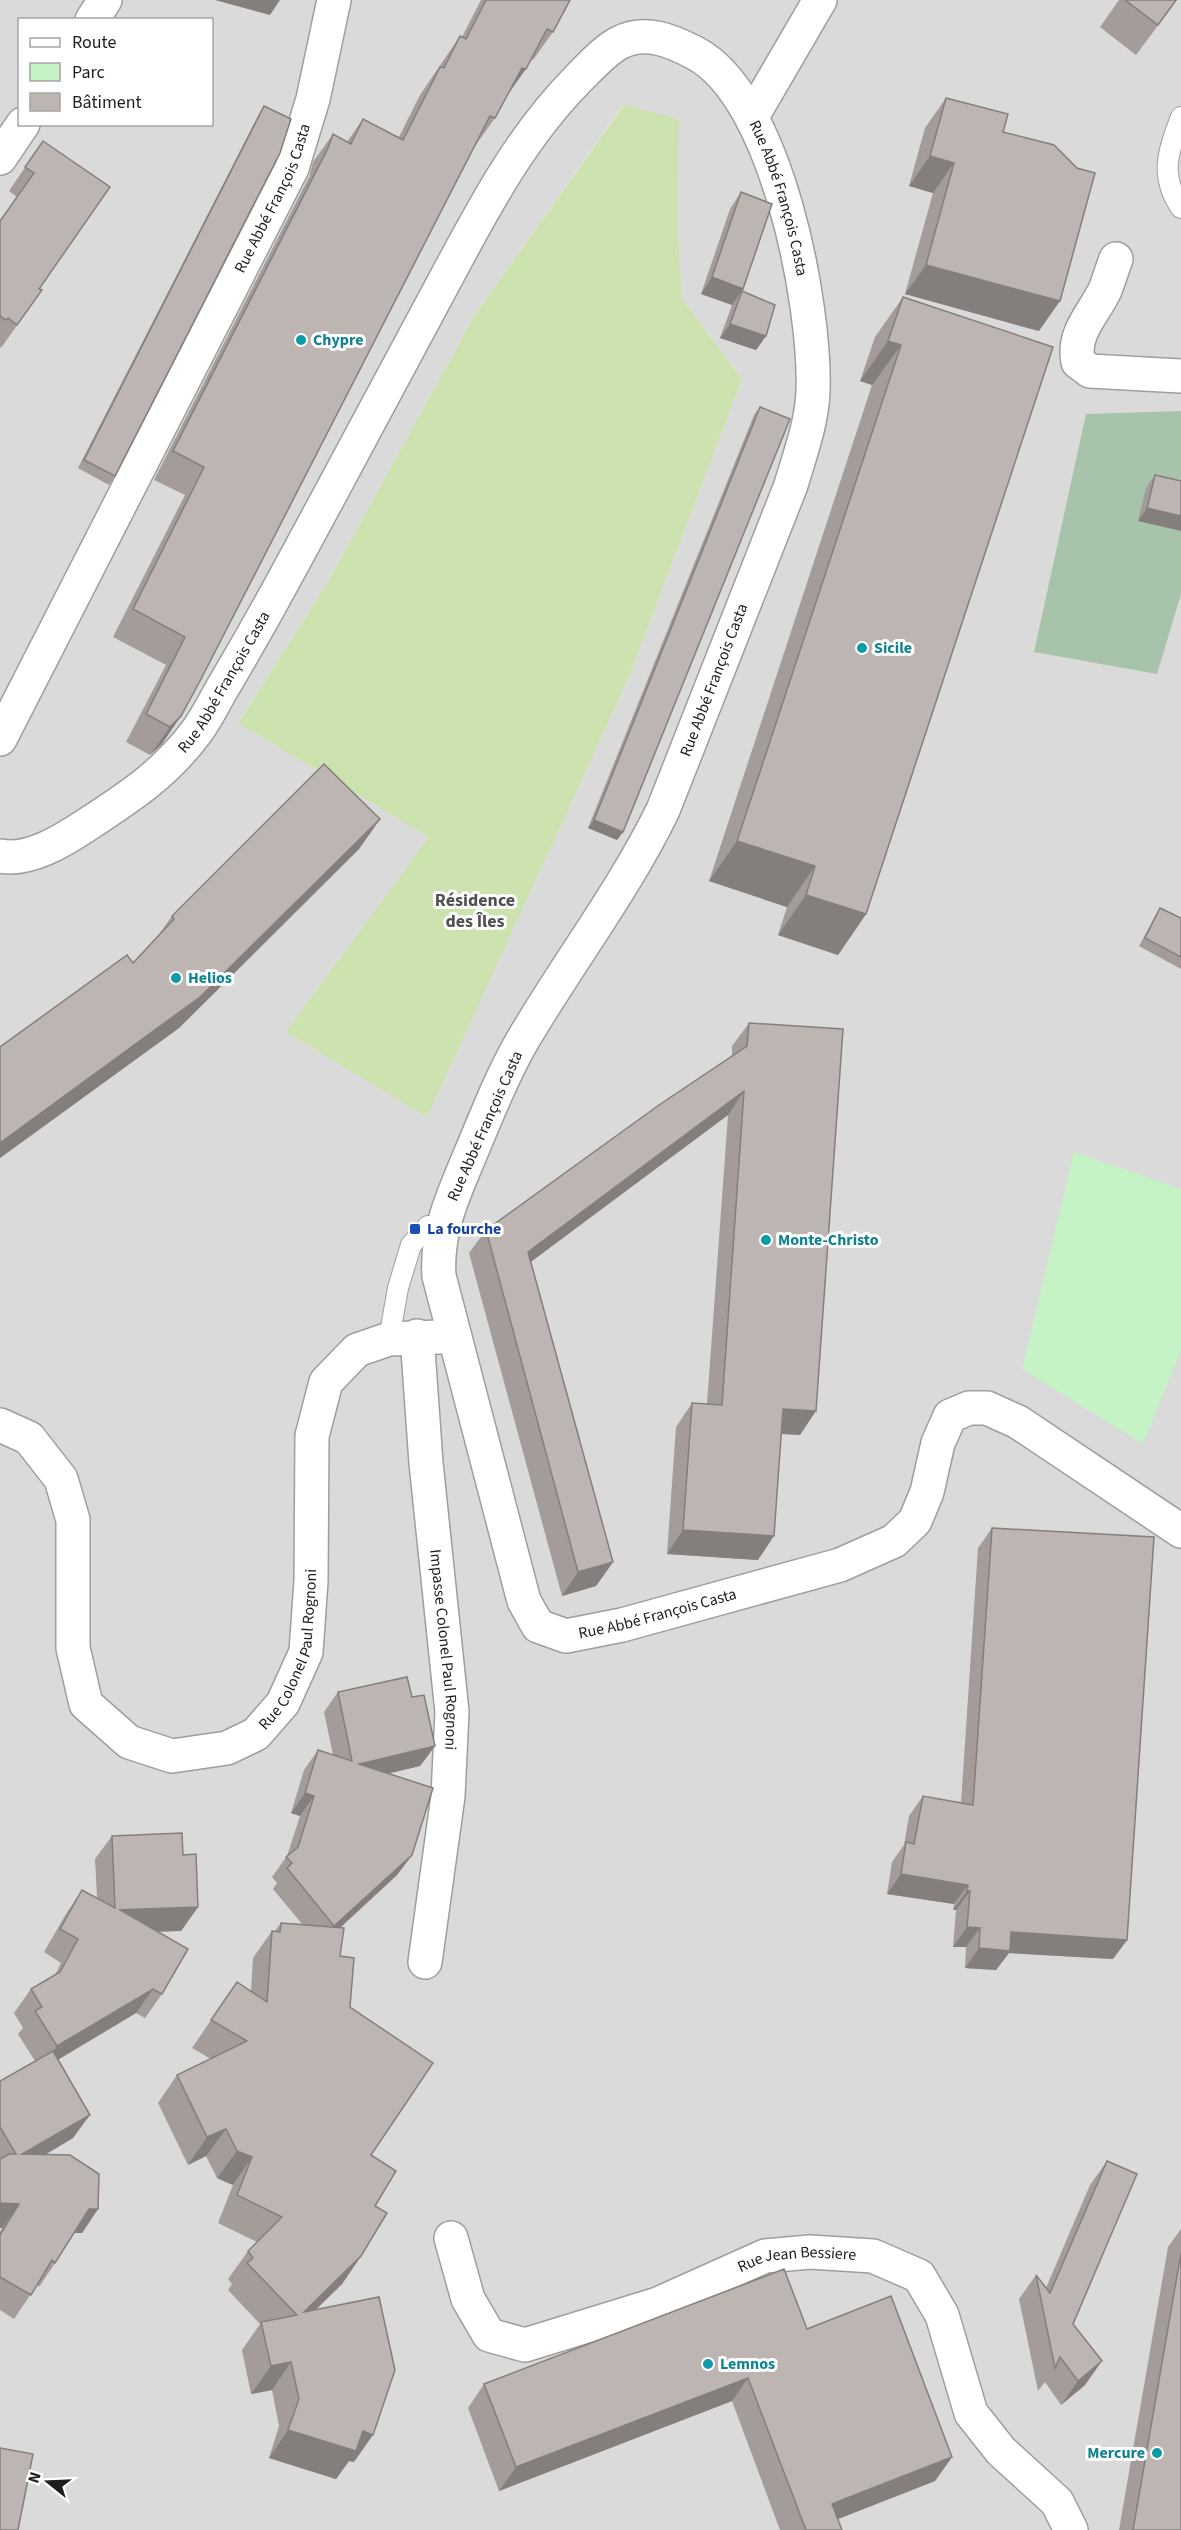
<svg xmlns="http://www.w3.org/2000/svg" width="1181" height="2530" font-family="'Source Sans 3',sans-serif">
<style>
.residential{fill:#dbdada;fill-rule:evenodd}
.grass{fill:#cce2af}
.cemetery{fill:#a7c3aa}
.park{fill:#c5f3c5}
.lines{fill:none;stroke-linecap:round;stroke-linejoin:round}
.lane-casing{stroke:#9e9e9e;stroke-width:22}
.street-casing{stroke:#9e9e9e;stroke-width:36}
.lane{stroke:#fff;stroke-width:20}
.street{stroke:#fff;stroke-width:33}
.wall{fill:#a39c98}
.shaded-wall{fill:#847f7c}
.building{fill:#bdb5b1;stroke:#847f7c;stroke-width:1.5}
.culture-dot{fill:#0f9aa8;stroke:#fff;stroke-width:2}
.transit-dot{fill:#1a4fb4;stroke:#fff;stroke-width:2}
.labels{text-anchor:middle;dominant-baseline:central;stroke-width:6;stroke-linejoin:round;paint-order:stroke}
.street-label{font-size:16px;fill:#1d1d1d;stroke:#fff}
.culture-label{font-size:16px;font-weight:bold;fill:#0d838f;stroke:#fff;text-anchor:start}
.transit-label{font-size:16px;font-weight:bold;fill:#164399;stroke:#fff;text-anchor:start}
.neighbourhood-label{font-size:18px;font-weight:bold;fill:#505050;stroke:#fff}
</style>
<rect width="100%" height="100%" fill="#ede9e4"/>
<path class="residential" d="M 0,0 L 1181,0 L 1181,2530 L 0,2530 ZM 20,20 L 212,20 L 212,124 L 20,124 ZM 623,105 L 677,212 L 682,299 L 742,379 L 629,677 L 427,1116 L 286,1032 L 430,837 L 238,722 L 329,580 L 474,316 Z"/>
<polygon class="grass" points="624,105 679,119 677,212 682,299 742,379 629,677 427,1117 286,1032 429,837 238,723 329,580 474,316"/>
<polygon class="cemetery" points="1181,411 1181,594 1157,674 1034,652 1086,414"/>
<polygon class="park" points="1074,1152 1181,1189 1181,1350 1143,1444 1022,1369"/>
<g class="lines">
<g class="lane-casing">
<g id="lane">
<path d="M 1181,117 C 1168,151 1159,176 1181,208"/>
<polyline points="389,1339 398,1288 411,1245 428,1226 442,1226"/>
</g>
</g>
<g class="street-casing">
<g id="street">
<polyline points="92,20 105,0"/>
<polyline points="753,115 820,0"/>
<polyline points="0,158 23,124"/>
<path d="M 1116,259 C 1112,269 1109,280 1105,290 C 1093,315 1072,333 1078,362 L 1090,371 L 1181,376"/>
<path id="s1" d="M 0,739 L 292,168 L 313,99 L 334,0"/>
<path id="s2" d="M 0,856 C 29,862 64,840 88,824 C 131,796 166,773 197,731 C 208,716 216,698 226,682 C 249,643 271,604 293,563 C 344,469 394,375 445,280 C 483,209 520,138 577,80 C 589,68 604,51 619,43 C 645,29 672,41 695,53 C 777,96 816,306 813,391 C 812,423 800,454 791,485 L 663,810 C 623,892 567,964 521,1043 C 501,1078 486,1117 470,1155 C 453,1196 436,1231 439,1276 L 524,1601 L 538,1626 L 566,1636 L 622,1625 L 840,1565 L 894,1541 L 915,1521 L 927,1492 L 938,1443 L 950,1416 L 969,1408 L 987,1408 L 1018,1422 L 1181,1531"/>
<path id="s3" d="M 417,1336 L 426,1463 L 452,1712 L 448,1796 L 425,1962"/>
<path id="s4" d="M 0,1425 L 29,1438 L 61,1479 L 73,1520 L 73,1648 L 86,1704 L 129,1742 L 172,1756 L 227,1748 L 256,1734 L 283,1703 L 306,1652 L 311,1581 L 312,1436 L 326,1382 L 357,1350 L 389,1339 L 439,1337 L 453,1332"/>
<path id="s5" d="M 451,2238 L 468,2299 L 489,2335 L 525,2345 L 658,2304 L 765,2256 L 810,2252 L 873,2256 L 919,2276 L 942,2315 L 971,2413 L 1001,2451 L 1057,2502 L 1071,2530"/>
</g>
</g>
<use href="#lane" class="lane"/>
<use href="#street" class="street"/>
</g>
<g class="wall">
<polygon points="481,0 570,0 553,32 533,60 531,59 506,97 495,118 475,146 474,146 162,744 150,755 126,742 166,665 113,637 185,495 154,480 309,177 313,162 333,134 347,142 363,119 399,137 420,95 460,36 462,37"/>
<polygon points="1119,0 1177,0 1136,55 1100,27"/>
<polygon points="946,98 1003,132 1039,331 905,294 933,193 909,186 925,128"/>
<polygon points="264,106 115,476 109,485 78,468 259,114"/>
<polygon points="43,141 39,289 42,290 1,348 0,347 0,221 17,197 9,191"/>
<polygon points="741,192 743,289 742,291 766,336 756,350 720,338 732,305 701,294 730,209"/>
<polygon points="903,297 866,914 838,955 778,935 787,907 709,881 872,385 860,381 875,337"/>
<polygon points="760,407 623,832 617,840 588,828 754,415"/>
<polygon points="1155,475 1181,481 1138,521 1146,488"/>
<polygon points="380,819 359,849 179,1028 0,1158 0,1047 133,963 155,940 172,916"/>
<polygon points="1160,908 1181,918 1181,969 1139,946 1155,916"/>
<polygon points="749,1023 800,1435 782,1434 758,1560 667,1554 676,1427 692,1403 707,1404 728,1115 531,1261 613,1562 596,1586 562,1596 469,1253 486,1230 732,1056 732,1046"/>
<polygon points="992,1528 1127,1940 1113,1959 1009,1953 996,1970 965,1968 966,1947 953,1947 956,1910 953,1910 954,1904 887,1894 892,1862 904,1845 909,1816 923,1796 961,1803 978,1548"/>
<polygon points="338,1692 412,1697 435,1746 420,1766 389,1773 412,1855 397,1875 340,1928 340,1956 350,2007 371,2155 375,2206 361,2256 342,2284 315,2310 354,2462 349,2461 336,2479 269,2458 279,2426 272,2390 251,2394 242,2350 260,2324 228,2290 232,2284 228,2279 248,2251 257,2242 218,2223 233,2185 217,2178 206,2156 188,2165 158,2103 177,2075 211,2059 192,2048 237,1982 251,1991 253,1958 272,1931 275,1931 281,1923 302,1924 273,1889 277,1883 272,1877 287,1856 300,1816 291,1813 304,1770 318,1750 333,1755 324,1712"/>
<polygon points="112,1836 183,1855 198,1907 181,1931 158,1931 162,1994 145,2018 136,2013 58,2060 73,2138 45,2155 98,2209 82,2233 74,2233 55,2263 39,2287 37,2285 14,2319 0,2310 0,2232 2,2228 0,2228 0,2081 35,2061 18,2034 23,2028 14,2013 31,1989 55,1975 61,1963 44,1952 66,1914 82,1890 97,1898 95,1859"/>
<polygon points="1107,2161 1073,2324 1085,2385 1061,2405 1045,2382 1038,2391 1019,2299 1036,2275 1046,2288 1090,2185"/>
<polygon points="1181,2229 1181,2530 1119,2530 1168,2247"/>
<polygon points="807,2329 952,2457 935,2481 838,2519 842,2530 780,2530 732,2401 499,2491 468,2408 484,2384"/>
</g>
<g class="shaded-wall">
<polygon points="215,0 280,0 270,15"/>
<polygon points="522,68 526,69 506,97"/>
<polygon points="930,156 954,163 933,193 909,186"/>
<polygon points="926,265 1060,301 1039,331 905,294"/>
<polygon points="712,277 743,289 732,305 701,294"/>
<polygon points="730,324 766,336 756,350 720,338"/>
<polygon points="888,341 901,345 872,385 860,381"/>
<polygon points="1147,508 1181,516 1181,531 1138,521"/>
<polygon points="181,716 162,744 150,755 170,727"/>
<polygon points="380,819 359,849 179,1028 0,1158 0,1143"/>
<polygon points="594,820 623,832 617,840 588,828"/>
<polygon points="737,841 815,866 787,907 709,881"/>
<polygon points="806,895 866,914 838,955 778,935"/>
<polygon points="744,1091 728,1115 512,1276 528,1252"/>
<polygon points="783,1409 816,1411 800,1435 767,1433"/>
<polygon points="683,1530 774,1536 758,1560 667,1554"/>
<polygon points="613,1562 596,1586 562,1596 578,1572"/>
<polygon points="435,1746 420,1766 345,1784 359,1764"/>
<polygon points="305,1793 314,1796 300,1816 291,1813"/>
<polygon points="412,1855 397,1875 320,1946 334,1926"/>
<polygon points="901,1874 968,1885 954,1904 887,1894"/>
<polygon points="967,1891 970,1891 956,1910 953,1910"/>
<polygon points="198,1907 181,1931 103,1934 120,1910"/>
<polygon points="967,1927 980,1928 966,1947 953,1947"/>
<polygon points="1011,1932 1127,1940 1113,1959 1009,1953 996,1970 965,1968 979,1948"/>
<polygon points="153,1989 136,2013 40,2070 57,2046"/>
<polygon points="90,2115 73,2138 5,2178 22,2154"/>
<polygon points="226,2129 206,2156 188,2165 207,2137"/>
<polygon points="237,2151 252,2157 233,2185 217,2178"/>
<polygon points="0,2203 19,2204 2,2228 0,2228"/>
<polygon points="89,2209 98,2209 82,2233 72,2233"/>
<polygon points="361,2256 342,2284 285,2340 304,2312"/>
<polygon points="1102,2361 1085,2385 1061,2405 1078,2381"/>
<polygon points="291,2362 272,2390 251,2394 271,2366"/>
<polygon points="748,2378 732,2401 499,2491 516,2467"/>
<polygon points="288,2430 363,2431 373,2435 354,2462 349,2461 336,2479 269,2458"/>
<polygon points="952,2457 935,2481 815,2528 832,2504"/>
</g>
<g class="building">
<polygon points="486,0 570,0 553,32 547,29 526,69 522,68 495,118 490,116 200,681 181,716 170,727 146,714 185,637 133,609 204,467 173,451 328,148 333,134 351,144 363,119 403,140 440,67 444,68 460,36 466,39"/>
<polygon points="1125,0 1176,0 1158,25"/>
<polygon points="946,98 1008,114 1003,132 1054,145 1077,168 1095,173 1060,301 926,265 954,163 930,156"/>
<polygon points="264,106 291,119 280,153 115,476 84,460"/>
<polygon points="43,141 110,187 39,289 42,290 17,325 8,318 6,320 0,316 0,221 34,173 25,167"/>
<polygon points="741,192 772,204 743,289 712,277"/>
<polygon points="742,291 775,305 766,336 730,324"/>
<polygon points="903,297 1053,347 866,914 806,895 815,866 737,841 901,345 888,341"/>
<polygon points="760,407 790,419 623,832 594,820"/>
<polygon points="1155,475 1181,481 1181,516 1147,508"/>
<polygon points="324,764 380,819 200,997 0,1143 0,1047 127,955 133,963 174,919 172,916"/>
<polygon points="1160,908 1181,918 1181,957 1145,938"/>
<polygon points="749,1023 843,1029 816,1411 783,1409 774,1536 683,1530 692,1403 722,1405 744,1091 528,1252 613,1562 578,1572 486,1230 659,1105 747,1046"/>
<polygon points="992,1528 1154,1537 1127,1940 1011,1932 1010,1951 979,1948 980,1928 967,1927 970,1891 967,1891 968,1885 901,1874 906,1842 914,1844 923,1796 973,1805"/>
<polygon points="407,1677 412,1697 424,1695 435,1746 359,1764 433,1788 412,1855 334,1926 287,1868 292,1863 286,1857 298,1847 314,1796 305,1793 318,1750 352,1761 338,1692"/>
<polygon points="182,1833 183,1855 196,1854 198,1907 120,1910 188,1949 162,1994 153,1989 57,2046 35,2011 42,2007 31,1989 60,1972 78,1939 60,1929 82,1890 115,1908 112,1836"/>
<polygon points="281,1923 344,1928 340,1956 354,1958 350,2007 433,2063 371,2155 396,2171 375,2206 387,2213 361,2256 304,2312 379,2297 395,2370 373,2435 363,2431 356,2451 288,2430 299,2399 291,2362 271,2366 261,2322 297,2315 247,2263 253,2258 248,2251 282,2217 237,2195 252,2157 237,2151 226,2129 207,2137 177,2075 247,2041 211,2020 237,1982 267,2002 272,1931 280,1932"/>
<polygon points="53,2051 90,2115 22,2154 70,2155 99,2174 98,2209 89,2209 55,2263 52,2260 31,2295 0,2277 0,2235 19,2204 0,2203 0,2159 9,2154 16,2154 0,2127 0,2081"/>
<polygon points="1107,2161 1137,2174 1073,2324 1102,2361 1078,2381 1060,2357 1055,2368 1036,2275 1050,2293"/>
<polygon points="1181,2253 1181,2530 1133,2530"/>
<polygon points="784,2269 807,2329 891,2296 952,2457 832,2504 842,2530 806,2530 748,2378 516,2467 484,2384"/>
<polygon points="0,2448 33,2454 18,2530 0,2530"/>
</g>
<g class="culture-dot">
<circle cx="301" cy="340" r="6"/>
<circle cx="862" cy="648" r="6"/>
<circle cx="176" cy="978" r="6"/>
<circle cx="766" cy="1240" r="6"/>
<circle cx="708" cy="2364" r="6"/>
<circle cx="1157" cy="2453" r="6"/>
</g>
<rect class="transit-dot" x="409" y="1223" width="12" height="12" rx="3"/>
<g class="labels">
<g class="street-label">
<text stroke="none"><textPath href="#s1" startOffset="606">Rue Abbé François Casta</textPath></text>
<text stroke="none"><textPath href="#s2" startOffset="1304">Rue Abbé François Casta</textPath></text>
<text transform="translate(714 680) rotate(-69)">Rue Abbé François Casta</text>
<text stroke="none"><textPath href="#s2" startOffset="296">Rue Abbé François Casta</textPath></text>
<text transform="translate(485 1126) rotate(-66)">Rue Abbé François Casta</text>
<text stroke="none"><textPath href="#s2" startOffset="2958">Rue Abbé François Casta</textPath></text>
<text stroke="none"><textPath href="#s4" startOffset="597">Rue Colonel Paul Rognoni</textPath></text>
<text stroke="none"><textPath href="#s3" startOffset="315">Impasse Colonel Paul Rognoni</textPath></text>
<text stroke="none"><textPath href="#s5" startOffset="430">Rue Jean Bessiere</textPath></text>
</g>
<g class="culture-label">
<text x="313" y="340">Chypre</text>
<text x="874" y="648">Sicile</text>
<text x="188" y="978">Helios</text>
<text x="778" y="1240">Monte-Christo</text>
<text x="720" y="2364">Lemnos</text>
<text x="1145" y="2453" text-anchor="end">Mercure</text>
</g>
<g class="transit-label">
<text x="427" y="1229">La fourche</text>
</g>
<g class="neighbourhood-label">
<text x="475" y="900">Résidence<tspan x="475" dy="21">des Îles</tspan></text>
</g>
</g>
<rect x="18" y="18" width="195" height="108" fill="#ffffff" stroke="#a5a5a5" stroke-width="1.5"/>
<rect x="30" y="38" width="30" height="9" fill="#ffffff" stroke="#a5a5a5" stroke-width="1.5"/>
<text x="72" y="48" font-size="18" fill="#1d1d1d">Route</text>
<rect x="30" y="63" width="30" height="18" fill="#c5f3c5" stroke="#a5a5a5" stroke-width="1.5"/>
<text x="72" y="78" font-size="18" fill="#1d1d1d">Parc</text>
<rect x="30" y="93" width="30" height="18" fill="#bdb5b1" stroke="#a5a5a5" stroke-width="1.5"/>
<text x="72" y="108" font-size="18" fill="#1d1d1d">Bâtiment</text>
<g transform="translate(48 2482) rotate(288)" stroke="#ffffff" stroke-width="4.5" paint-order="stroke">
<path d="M0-4.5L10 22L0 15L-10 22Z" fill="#1d1d1d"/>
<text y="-9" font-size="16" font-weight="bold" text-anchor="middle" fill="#1d1d1d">N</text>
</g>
</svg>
